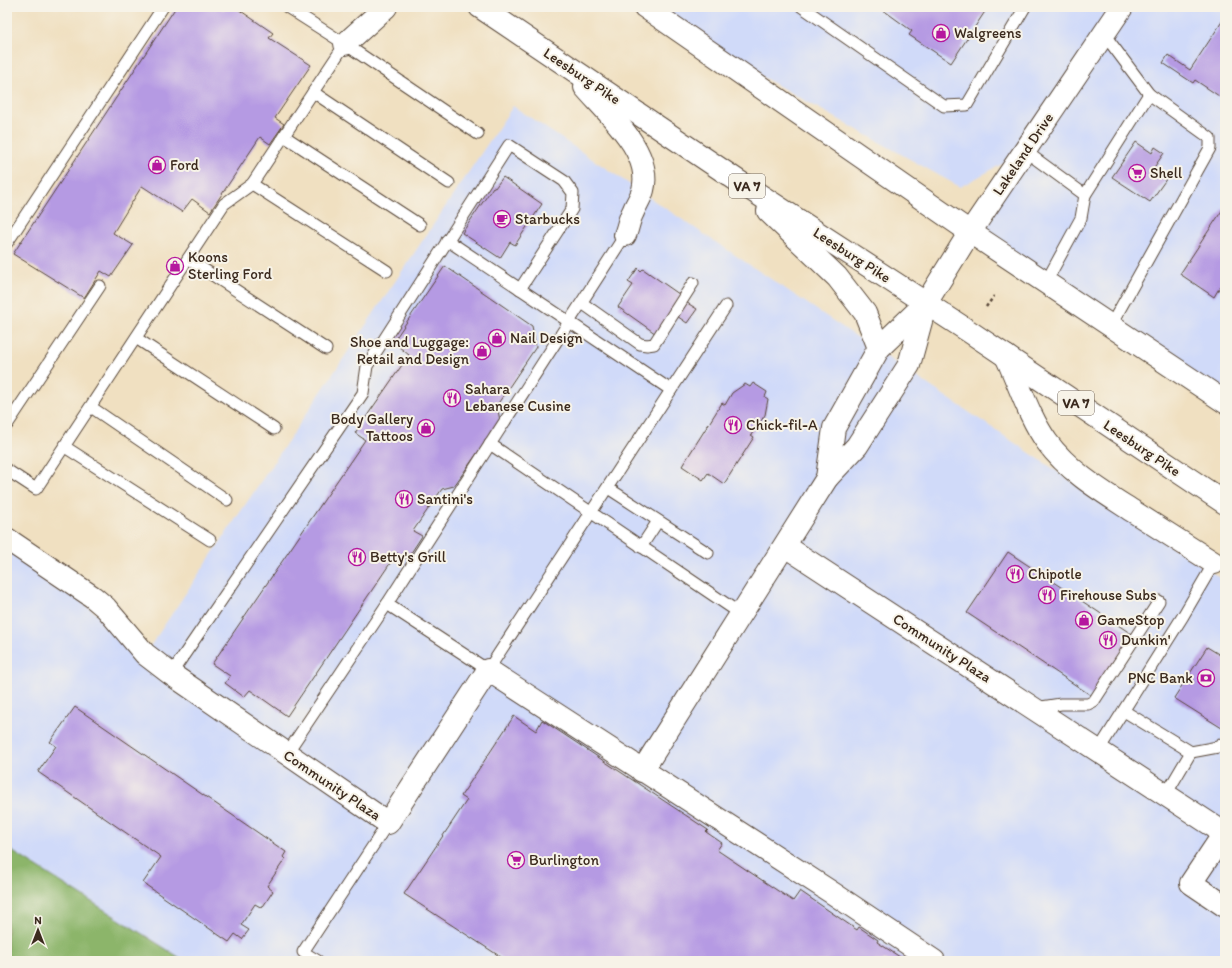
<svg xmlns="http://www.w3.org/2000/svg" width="1232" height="968" font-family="Itim,sans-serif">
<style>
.built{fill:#d0daf9}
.forest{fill:#8cb56b;stroke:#647044}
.building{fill:#b59ae3}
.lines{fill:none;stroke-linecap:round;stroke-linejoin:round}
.lane-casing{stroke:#564536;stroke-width:13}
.street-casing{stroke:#564536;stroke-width:24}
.highway-casing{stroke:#564536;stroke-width:24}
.path{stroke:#564536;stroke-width:2.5;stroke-dasharray:3 3;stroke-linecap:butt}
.lane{stroke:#fff;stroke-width:11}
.street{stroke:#fff;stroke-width:22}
.highway{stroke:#fff;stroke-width:22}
.labels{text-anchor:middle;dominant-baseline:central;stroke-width:4;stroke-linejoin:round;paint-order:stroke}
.shield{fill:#f7f3e8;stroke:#73665b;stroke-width:1}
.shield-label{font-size:14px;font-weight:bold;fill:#3b2a1e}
.poi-label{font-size:15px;fill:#3b2a1e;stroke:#f7f3e8;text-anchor:start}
.street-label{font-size:15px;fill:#3b2a1e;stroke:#f7f3e8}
</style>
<rect width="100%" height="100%" fill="#f7f3e8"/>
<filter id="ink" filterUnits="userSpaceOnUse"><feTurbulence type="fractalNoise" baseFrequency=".025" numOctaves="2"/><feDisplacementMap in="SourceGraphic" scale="8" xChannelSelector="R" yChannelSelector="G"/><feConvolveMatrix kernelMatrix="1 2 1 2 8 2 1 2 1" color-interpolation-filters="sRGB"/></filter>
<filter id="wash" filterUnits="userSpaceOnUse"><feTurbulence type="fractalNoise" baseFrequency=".012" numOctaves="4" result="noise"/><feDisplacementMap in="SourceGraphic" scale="16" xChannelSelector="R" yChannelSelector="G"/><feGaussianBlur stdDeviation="0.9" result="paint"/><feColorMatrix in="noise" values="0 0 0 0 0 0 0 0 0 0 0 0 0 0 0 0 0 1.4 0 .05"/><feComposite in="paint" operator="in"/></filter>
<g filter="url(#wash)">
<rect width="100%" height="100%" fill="#f0e0c1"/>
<g class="built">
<polygon points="644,7 1225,7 1225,402 970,232 1024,152 960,187 684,33"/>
<polygon points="513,106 1079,486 1225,581 1225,961 185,961 7,848 7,539 145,654"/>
</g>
<polygon class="forest" points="7,848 185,961 7,961"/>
<g id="blocks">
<g class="building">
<polygon points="176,7 219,7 224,10 226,7 235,7 273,33 269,38 311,65 275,118 284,124 270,144 260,137 210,212 192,199 182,212 142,186 113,233 133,245 111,277 101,271 84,298 13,254"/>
<polygon points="879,7 988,7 951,63 909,35 912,31"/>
<polygon points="1225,17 1225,100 1195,80 1193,83 1163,63 1168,55 1190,70"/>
<polygon points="1136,142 1152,153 1155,147 1164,153 1153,169 1167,178 1150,202 1112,177"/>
<polygon points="503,177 542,204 515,245 510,242 500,258 462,233 493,187 495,188"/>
<polygon points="1225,206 1225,287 1221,285 1214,297 1180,274"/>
<polygon points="445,266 532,326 536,347 497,405 500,421 454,486 442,489 413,531 422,536 407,559 397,553 287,716 250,690 244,697 225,683 230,676 212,664 365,440 355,433 409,355 393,342"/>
<polygon points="638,268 641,271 643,269 686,299 684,301 697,309 687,323 674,314 659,336 618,307 633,285 628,282"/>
<polygon points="753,383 767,392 765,397 768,399 765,415 751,435 754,437 724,484 708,473 703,480 682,466 722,403 725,405 732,393 745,384 750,387"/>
<polygon points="1008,552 1133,635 1092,696 967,613"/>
<polygon points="1207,647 1225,658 1225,730 1174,698"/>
<polygon points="75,707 286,852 283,857 285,859 267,886 273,891 262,908 255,904 241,925 249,930 242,939 235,934 229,942 143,883 161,857 38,772 56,746 50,742"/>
<polygon points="514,716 536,731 542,720 708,830 706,832 722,843 717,850 793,901 800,891 857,930 859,927 878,940 877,942 906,961 507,961 404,894 467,800 461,796"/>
</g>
</g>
</g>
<g filter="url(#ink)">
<use href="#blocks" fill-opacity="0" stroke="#564536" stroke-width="1"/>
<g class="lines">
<g class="lane-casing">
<g id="lane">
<polyline points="287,7 345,44 478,134"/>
<polyline points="802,7 944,106 967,105 1025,7"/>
<polyline points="1104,34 1149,94"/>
<polyline points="313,92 449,183"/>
<polyline points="284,136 420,225"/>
<polyline points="1025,151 1085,195"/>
<polyline points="252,184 387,271"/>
<polyline points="447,240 671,390"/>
<polyline points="7,243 163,7"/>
<polyline points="188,259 326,349"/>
<polyline points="1046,282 1081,218 1085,195 1149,94 1210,138 1210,148 1111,325"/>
<polyline points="582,303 640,344 647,345 654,344 693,283"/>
<polyline points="136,338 274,429"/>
<polyline points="91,407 227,500"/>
<polyline points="7,425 100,286"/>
<polyline points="490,444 741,614"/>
<polyline points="65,447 210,540"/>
<polyline points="7,470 36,489 224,204 252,184 345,44"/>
<polyline points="608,488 708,553"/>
<polyline points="641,547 658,521"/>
<polyline points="387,604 488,670 726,306"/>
<polyline points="171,674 363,393 367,366 509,145 564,181 573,193 572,209 520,289"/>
<polyline points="1035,708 1061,704 1088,704 1094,701 1159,601"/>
<polyline points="1124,711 1191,752 1165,796"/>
<polyline points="1098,751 1183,616 1214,563"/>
<polyline points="1191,752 1218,747 1225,742"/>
<polyline points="287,753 387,604 625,235"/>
<polyline points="318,961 303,952 388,823"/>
</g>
</g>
<g class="street-casing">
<g id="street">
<polyline points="827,478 834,428 879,348 926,303 970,232 1122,7"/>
<polyline points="7,539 93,597 106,608 145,654 171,674 388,823 488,670 834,894 934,961"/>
<polyline points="785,546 1224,833"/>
<polyline points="642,771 827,478 857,446 909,365 926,303"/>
<polyline points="1225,832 1191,883 1225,906"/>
</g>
</g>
<g class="highway-casing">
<g id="highway">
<polyline points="480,7 738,181 970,332 1225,503"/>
<polyline points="645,7 970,232 1225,402"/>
<polyline points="345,44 386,7"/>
<path d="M 585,87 C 608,114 653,152 643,190 C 641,198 636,204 633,212 C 629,219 628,228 625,235"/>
<polyline points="768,211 837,277 865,313 879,348"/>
<path d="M 1006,356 C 1019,384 1029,417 1047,442 C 1069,472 1103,492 1134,512 C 1161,529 1187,546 1214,563"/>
</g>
</g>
<polyline class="path" points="986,307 994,296"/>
<use href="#lane" class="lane"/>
<use href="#street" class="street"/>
<use href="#highway" class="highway"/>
</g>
</g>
<defs>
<g id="shop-ring" transform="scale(0.9)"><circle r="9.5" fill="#f7f3e8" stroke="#b5179e" stroke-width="1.5"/><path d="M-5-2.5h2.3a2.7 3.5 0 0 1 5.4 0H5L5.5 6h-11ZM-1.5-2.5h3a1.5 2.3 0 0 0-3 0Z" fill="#b5179e"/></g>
<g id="supermarket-ring" transform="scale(0.9)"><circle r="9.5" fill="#f7f3e8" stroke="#b5179e" stroke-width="1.5"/><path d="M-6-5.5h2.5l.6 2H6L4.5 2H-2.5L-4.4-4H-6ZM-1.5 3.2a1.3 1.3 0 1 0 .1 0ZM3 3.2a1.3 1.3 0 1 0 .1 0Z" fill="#b5179e"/></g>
<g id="cafe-ring" transform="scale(0.9)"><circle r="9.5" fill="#f7f3e8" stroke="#b5179e" stroke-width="1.5"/><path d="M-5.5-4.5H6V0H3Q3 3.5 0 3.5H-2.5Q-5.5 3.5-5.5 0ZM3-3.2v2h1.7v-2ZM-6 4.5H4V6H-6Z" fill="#b5179e"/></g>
<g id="restaurant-ring" transform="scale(0.9)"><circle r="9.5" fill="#f7f3e8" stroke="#b5179e" stroke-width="1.5"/><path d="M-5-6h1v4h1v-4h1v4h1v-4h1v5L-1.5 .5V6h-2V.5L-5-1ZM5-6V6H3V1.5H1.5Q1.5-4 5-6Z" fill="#b5179e"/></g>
<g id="bank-ring" transform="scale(0.9)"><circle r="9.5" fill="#f7f3e8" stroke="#b5179e" stroke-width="1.5"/><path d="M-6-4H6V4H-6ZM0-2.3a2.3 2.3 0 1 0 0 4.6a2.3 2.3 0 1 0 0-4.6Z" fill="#b5179e"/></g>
</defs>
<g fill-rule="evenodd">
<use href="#shop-ring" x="941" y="33"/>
<use href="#shop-ring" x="157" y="165"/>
<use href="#supermarket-ring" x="1137" y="173"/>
<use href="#cafe-ring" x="502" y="219"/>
<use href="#shop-ring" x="175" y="266"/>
<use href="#shop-ring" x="497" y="338"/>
<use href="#shop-ring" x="482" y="351"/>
<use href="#restaurant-ring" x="452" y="398"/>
<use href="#restaurant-ring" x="733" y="425"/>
<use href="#shop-ring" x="426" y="428"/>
<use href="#restaurant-ring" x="404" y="499"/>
<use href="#restaurant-ring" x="357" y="557"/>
<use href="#restaurant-ring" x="1015" y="574"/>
<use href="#restaurant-ring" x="1047" y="595"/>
<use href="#shop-ring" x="1084" y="620"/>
<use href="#restaurant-ring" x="1108" y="640"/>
<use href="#bank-ring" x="1206" y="678"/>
<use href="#supermarket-ring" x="516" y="860"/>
</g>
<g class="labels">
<g class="shield">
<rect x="729" y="174" width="36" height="24" rx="3"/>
<rect x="1058" y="391" width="36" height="24" rx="3"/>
</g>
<g class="shield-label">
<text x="747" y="186">VA 7</text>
<text x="1076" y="403">VA 7</text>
</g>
<g class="poi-label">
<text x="954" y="33">Walgreens</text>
<text x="170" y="165">Ford</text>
<text x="1150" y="173">Shell</text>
<text x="515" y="219">Starbucks</text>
<text x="188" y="257">Koons<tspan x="188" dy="17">Sterling Ford</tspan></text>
<text x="510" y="338">Nail Design</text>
<text x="469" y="342" text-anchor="end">Shoe and Luggage:<tspan x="469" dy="17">Retail and Design</tspan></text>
<text x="465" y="389">Sahara<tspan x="465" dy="17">Lebanese Cusine</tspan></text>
<text x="413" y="419" text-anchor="end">Body Gallery<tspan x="413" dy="17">Tattoos</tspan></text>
<text x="746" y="425">Chick-fil-A</text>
<text x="417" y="499">Santini's</text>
<text x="370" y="557">Betty's Grill</text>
<text x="1028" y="574">Chipotle</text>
<text x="1060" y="595">Firehouse Subs</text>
<text x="1097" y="620">GameStop</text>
<text x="1121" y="640">Dunkin'</text>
<text x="1193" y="678" text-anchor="end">PNC Bank</text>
<text x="529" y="860">Burlington</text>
</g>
<g class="street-label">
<text transform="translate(582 76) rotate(34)">Leesburg Pike</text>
<text transform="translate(1023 154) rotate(-56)">Lakeland Drive</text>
<text transform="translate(852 255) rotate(33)">Leesburg Pike</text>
<text transform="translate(1142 448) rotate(34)">Leesburg Pike</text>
<text transform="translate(942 648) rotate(33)">Community Plaza</text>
<text transform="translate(332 785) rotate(34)">Community Plaza</text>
</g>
</g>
<rect width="1232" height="968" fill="none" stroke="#f7f3e8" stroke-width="24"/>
<g transform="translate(38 930)" stroke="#f7f3e8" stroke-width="3" paint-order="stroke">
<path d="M0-3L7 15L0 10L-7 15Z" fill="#3b2a1e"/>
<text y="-6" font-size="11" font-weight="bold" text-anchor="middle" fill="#3b2a1e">N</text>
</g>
</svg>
